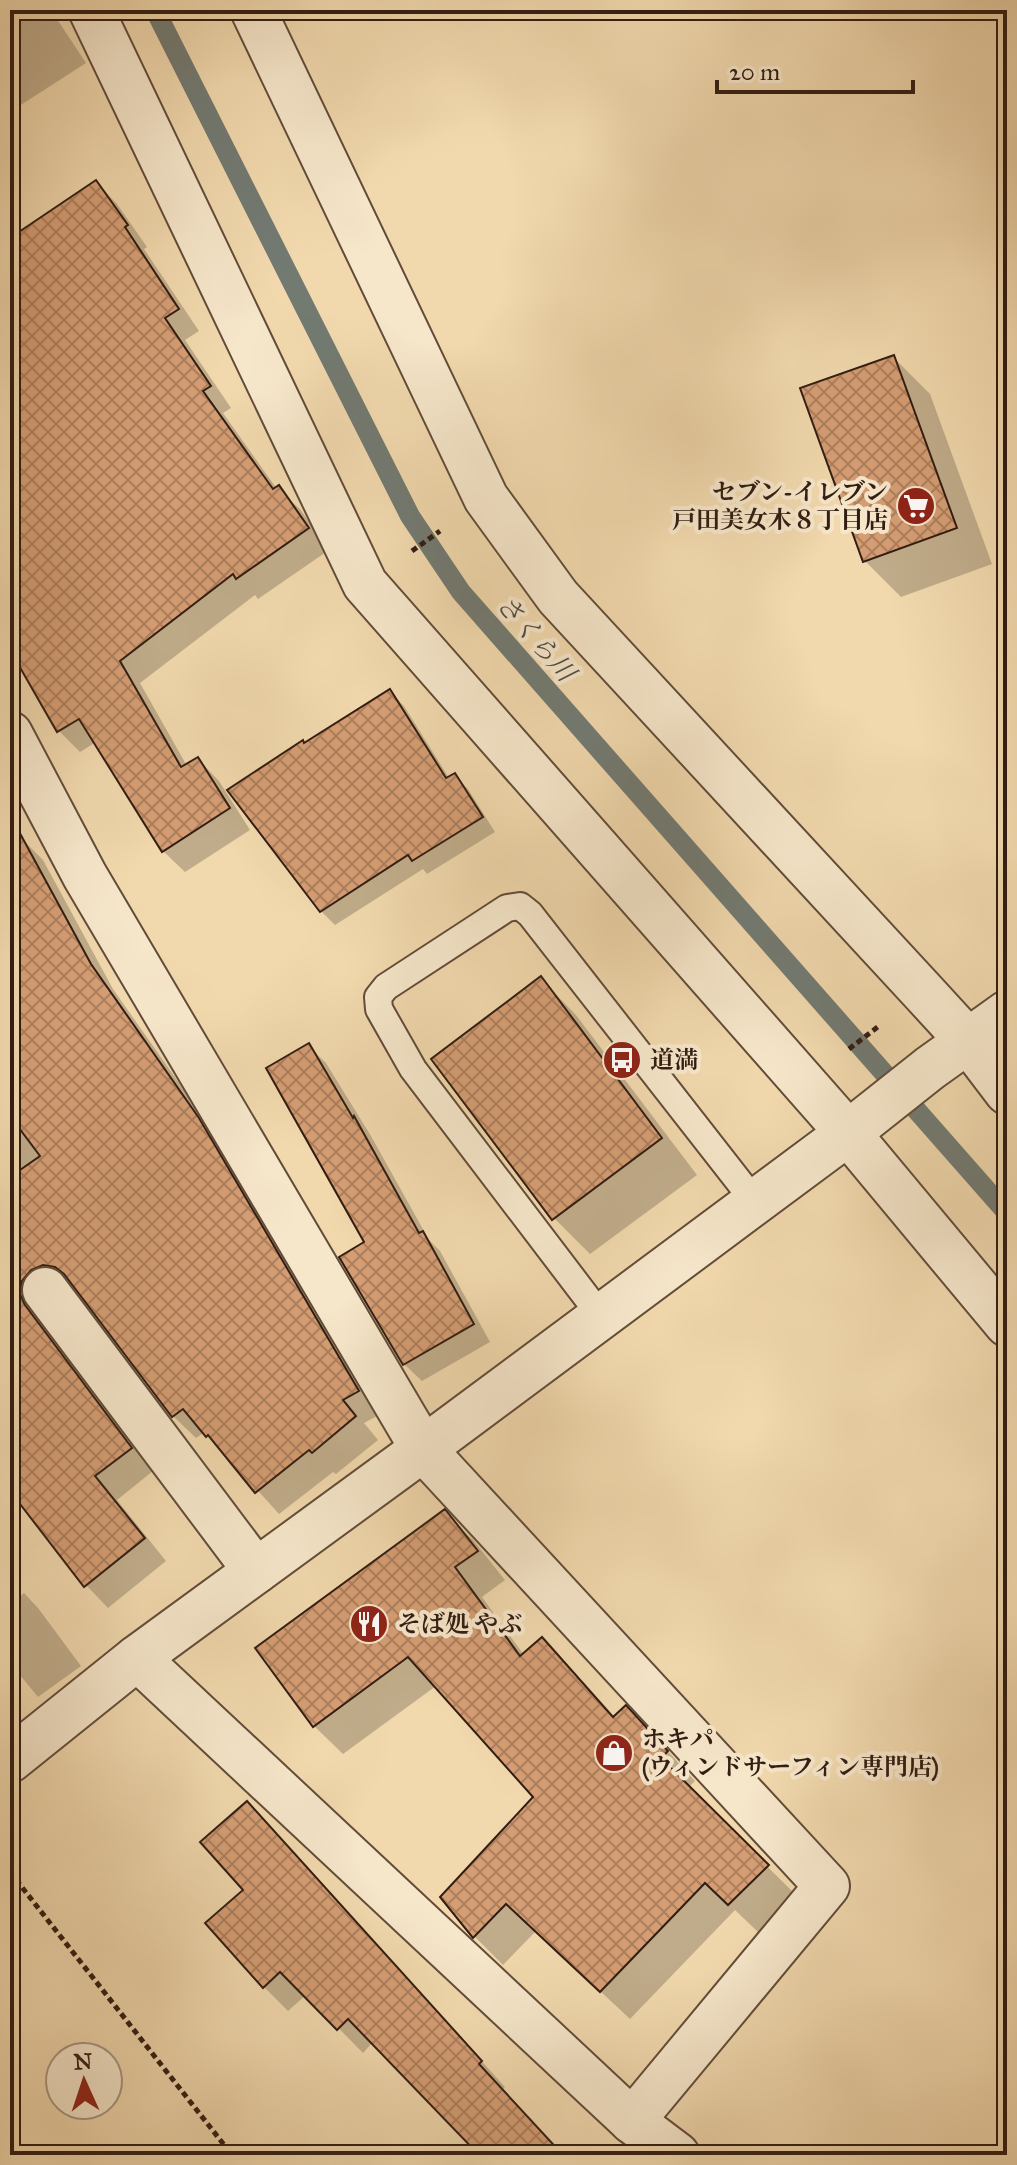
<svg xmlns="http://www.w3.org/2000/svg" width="1017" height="2165" font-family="'IM FELL Great Primer','Noto Serif JP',serif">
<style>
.shadow{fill:#0003}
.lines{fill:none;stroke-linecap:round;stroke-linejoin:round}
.stream{stroke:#727a72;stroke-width:20}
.building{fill:url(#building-cross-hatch);stroke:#321d12;stroke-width:2}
.lane-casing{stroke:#624c39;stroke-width:30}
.street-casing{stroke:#624c39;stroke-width:48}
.path{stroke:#321d12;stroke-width:5;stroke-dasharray:6 4;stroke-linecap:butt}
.lane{stroke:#f6e6ca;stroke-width:26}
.street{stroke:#f6e6ca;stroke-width:44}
.labels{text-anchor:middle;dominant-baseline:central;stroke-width:8;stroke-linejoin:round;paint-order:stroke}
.poi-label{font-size:24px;font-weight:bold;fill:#321d12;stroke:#f6e6ca;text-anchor:start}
.water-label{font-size:26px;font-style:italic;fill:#524c42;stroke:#f6e6ca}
</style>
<defs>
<pattern id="building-cross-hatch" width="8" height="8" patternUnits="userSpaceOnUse" patternTransform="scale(2)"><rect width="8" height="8" fill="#d59d73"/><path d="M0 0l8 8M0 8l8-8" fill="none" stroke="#ad7f5d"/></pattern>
</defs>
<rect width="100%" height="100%" fill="#f1d8ad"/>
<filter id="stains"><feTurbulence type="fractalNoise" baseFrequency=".0025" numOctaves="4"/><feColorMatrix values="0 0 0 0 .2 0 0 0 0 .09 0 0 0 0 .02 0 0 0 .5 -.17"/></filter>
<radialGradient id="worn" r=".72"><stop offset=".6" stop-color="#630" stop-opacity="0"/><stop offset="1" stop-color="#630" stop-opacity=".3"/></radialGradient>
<g class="shadow">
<polygon points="10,10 51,10 86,63 10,112"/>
<polygon points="96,182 117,204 147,247 144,249 199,331 185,340 231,408 223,413 277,489 300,509 329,550 258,599 255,595 140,683 187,766 198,759 219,781 250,830 185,872 163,851 96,742 80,752 58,730 23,668 10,675 10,209 23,232"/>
<polygon points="893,357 930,394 992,564 901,597 865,561"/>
<polygon points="390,692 404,706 449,778 454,775 468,789 495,832 427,874 423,869 335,925 321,911 305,745"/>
<polygon points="20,837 43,860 113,989 221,1143 381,1414 364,1423 378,1440 336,1474 333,1472 279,1514 205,1432 196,1438 173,1416 78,1289 67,1287 42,1318 47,1330 153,1471 117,1500 166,1561 108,1608 86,1585 10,1488 10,843"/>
<polygon points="540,978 576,1015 697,1175 590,1254 554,1218"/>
<polygon points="308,1046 326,1063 371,1136 429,1240 440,1251 490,1342 422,1381 404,1364"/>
<polygon points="444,1512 473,1540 505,1580 482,1597 524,1655 541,1639 615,1718 654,1736 695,1781 688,1788 796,1895 758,1932 735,1910 630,2019 536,1931 503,1965 475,1937 443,1897 536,1798 436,1686 343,1754 314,1726"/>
<polygon points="24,1593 38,1608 81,1666 38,1697 10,1663 10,1604"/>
<polygon points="271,1828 505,2087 502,2090 562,2155 458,2155 471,2143 373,2042 363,2053 306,1995 288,2011 264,1987 246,1890"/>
</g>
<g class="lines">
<polyline class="stream" points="155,10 410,516 461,592 1007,1213"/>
</g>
<g class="building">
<polygon points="96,180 128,225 125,227 179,309 165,318 211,386 203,391 273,489 279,485 309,528 236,579 233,574 120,661 181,767 198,757 230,808 162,852 79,719 57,732 10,650 10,238"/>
<polygon points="894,355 957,528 863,562 800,388"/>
<polygon points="390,689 446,778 455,773 483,817 412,861 408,855 320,912 227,790 303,740 304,743"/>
<polygon points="10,815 91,964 199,1118 359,1391 343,1400 356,1416 312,1453 309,1450 255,1493 208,1435 206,1437 183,1409 172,1417 64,1274 55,1267 43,1265 31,1270 22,1281 20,1294 25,1305 132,1448 95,1476 145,1538 84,1587 10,1491 10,1177 40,1156 10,1116"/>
<polygon points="541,976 662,1138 552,1220 431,1059"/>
<polygon points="309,1043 353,1118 354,1116 419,1233 423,1231 474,1324 403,1365 339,1257 364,1242 266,1068"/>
<polygon points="445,1509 478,1551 455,1567 520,1656 542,1637 613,1717 626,1705 668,1751 661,1758 769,1865 728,1905 705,1883 600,1992 506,1904 473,1938 440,1897 533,1797 408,1657 313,1727 255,1648"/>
<polygon points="247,1801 482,2061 479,2064 563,2155 479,2155 348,2019 337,2030 280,1972 263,1988 205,1923 243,1890 200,1842"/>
</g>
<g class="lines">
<g class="lane-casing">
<polyline id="lane" points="601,1316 413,1069 379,1009 378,997 386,987 507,908 520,906 530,914 755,1202"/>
</g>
<g class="street-casing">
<g id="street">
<polyline points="91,10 365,584 848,1133 1007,1324"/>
<polyline points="253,10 486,498 558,597 925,994 969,1042 1007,1092"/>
<polyline points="10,734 85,876 423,1449 827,1886 632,2121"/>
<polyline points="45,1290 256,1571"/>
<polyline points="137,1658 632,2121 677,2155"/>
<polyline points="10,1760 137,1658 423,1449 848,1133 930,1068 1007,1013"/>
</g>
</g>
<g class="path">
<polyline points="412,551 440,531"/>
<polyline points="849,1049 879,1026"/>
<polyline points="10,1872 232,2155"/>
</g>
<use href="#lane" class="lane"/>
<use href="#street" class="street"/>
</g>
<defs>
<g id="supermarket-disc" transform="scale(2)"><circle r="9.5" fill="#8f2418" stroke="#f6e6ca"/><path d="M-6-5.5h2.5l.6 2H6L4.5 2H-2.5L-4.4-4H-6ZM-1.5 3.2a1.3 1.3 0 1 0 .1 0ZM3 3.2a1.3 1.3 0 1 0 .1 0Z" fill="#fff"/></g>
<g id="bus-disc" transform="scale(2)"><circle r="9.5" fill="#8f2418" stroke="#f6e6ca"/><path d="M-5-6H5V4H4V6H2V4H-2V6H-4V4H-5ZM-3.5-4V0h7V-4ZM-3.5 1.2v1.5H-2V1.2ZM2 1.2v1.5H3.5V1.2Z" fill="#fff"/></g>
<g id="restaurant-disc" transform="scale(2)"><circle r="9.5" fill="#8f2418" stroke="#f6e6ca"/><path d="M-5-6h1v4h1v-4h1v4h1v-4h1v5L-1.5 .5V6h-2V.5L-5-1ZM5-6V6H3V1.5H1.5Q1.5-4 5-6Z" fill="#fff"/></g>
<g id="shop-disc" transform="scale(2)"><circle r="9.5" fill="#8f2418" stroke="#f6e6ca"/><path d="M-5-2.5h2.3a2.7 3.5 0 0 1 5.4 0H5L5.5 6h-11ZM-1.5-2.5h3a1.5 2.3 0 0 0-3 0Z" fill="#fff"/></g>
</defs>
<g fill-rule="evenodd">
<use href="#supermarket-disc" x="916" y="506"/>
<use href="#bus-disc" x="622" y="1060"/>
<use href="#restaurant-disc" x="369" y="1624"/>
<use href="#shop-disc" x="614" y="1753"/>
</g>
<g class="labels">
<g class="poi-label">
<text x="888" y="492" text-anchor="end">セブン-イレブン<tspan x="888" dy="28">戸田美女木８丁目店</tspan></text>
<text x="650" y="1060">道満</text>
<text x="397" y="1624">そば処 やぶ</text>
<text x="642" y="1739">ホキパ<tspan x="642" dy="28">(ウィンドサーフィン専門店)</tspan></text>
</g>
<g class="water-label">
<text transform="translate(536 638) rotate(49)">さくら川</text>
</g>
</g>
<rect width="1017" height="2165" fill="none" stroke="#f1d8ad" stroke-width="40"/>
<rect x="12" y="12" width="993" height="2141" fill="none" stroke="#321d12" stroke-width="4"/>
<rect x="20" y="20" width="977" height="2125" fill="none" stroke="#321d12" stroke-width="2"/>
<g transform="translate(84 2081) rotate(357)"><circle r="38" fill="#f6e6ca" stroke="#a89680" stroke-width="2"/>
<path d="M0-6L14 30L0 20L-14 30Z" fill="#8f2418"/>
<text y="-12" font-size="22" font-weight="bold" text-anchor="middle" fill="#321d12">N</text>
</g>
<path d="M717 80v12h196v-12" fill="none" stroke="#321d12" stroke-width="4"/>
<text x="729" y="80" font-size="24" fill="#321d12" stroke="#f6e6ca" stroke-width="6" paint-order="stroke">20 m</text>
<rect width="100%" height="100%" filter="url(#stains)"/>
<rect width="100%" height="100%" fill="url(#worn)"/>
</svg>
